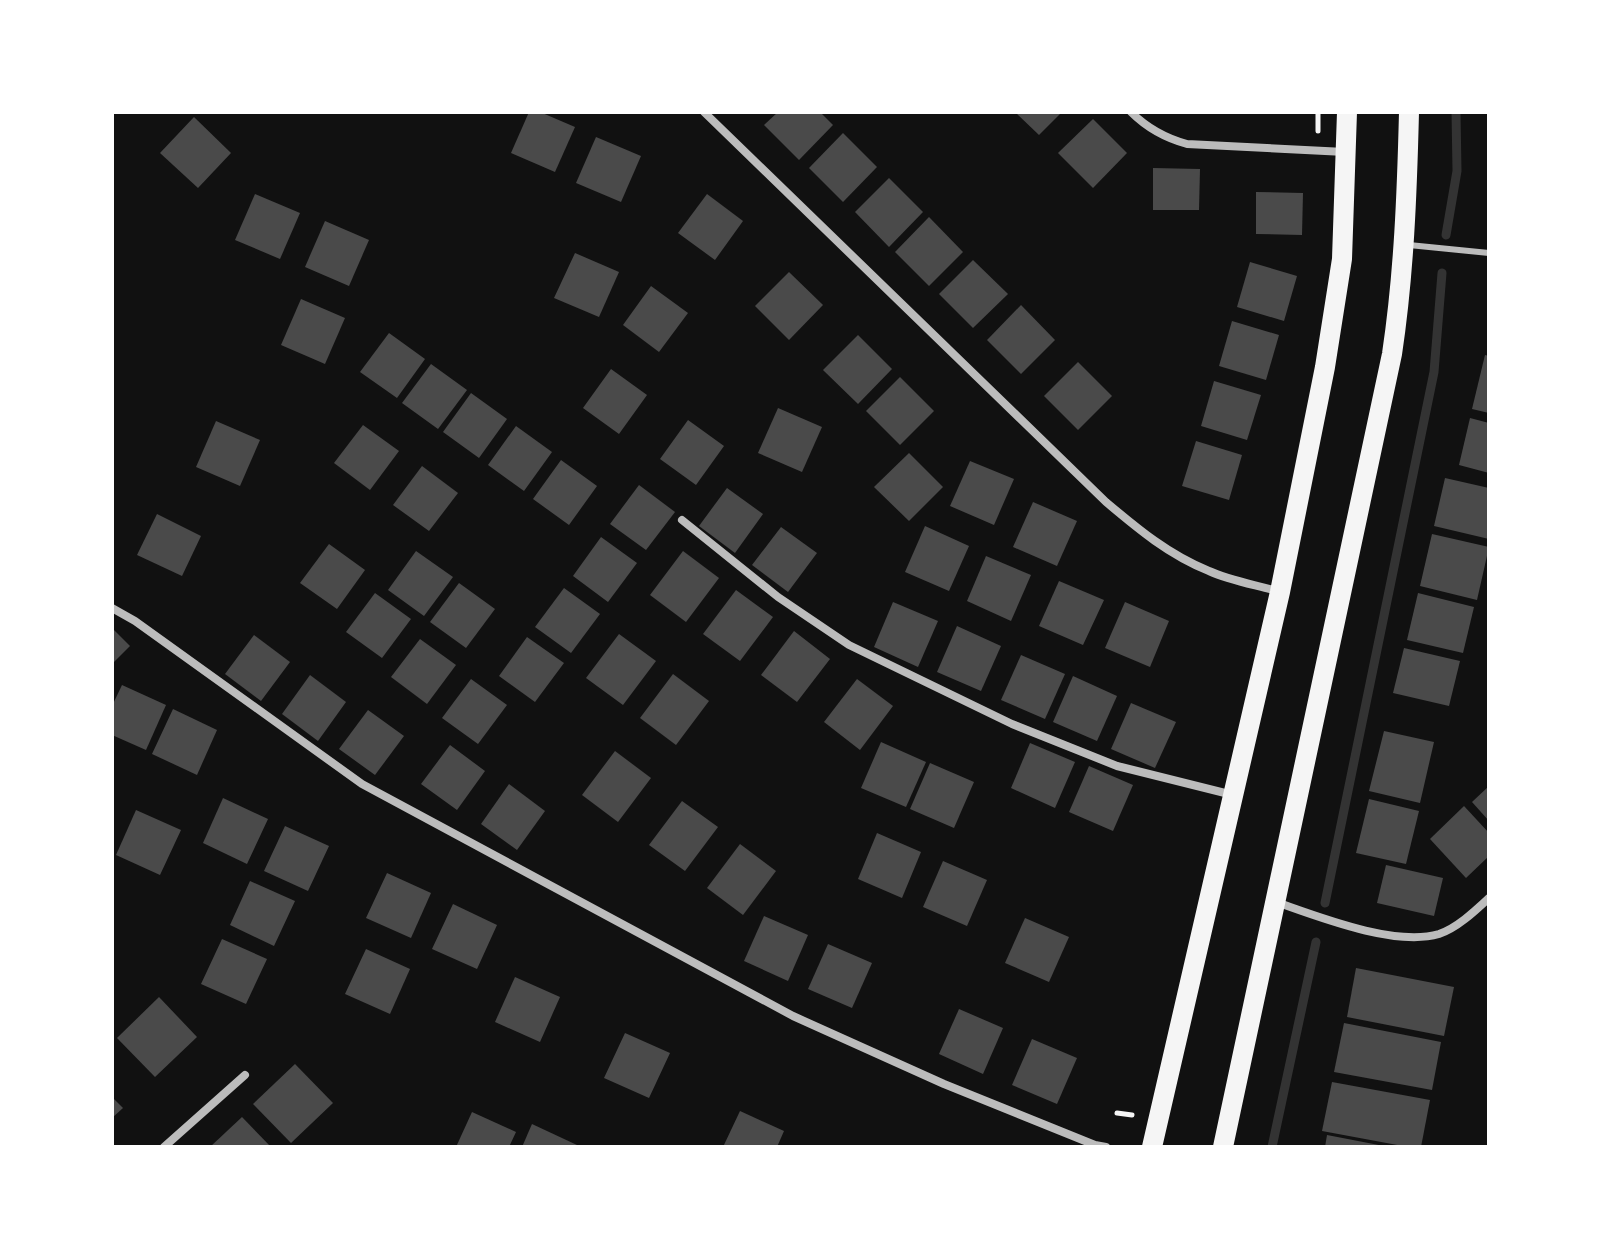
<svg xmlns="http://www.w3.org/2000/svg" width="1601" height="1259" font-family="Inter,sans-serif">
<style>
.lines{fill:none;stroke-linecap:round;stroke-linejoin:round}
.stream{stroke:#333;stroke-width:9}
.building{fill:#4a4a4a}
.path{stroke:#f5f5f5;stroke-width:5}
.service{stroke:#bcbcbc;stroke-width:6}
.minor{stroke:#bcbcbc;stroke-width:8}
.primary{stroke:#f5f5f5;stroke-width:20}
</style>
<rect width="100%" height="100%" fill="#111"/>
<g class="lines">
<g class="stream">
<polyline points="1446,235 1457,171 1456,112"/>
<polyline points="1325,903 1434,372 1442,273"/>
<polyline points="1272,1147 1316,942"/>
</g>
</g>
<g class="building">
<polygon points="529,112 540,112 575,127 555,172 511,153"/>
<polygon points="778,112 820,112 833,125 799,160 764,125"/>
<polygon points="1015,112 1062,112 1039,135"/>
<polygon points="194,117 231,153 198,188 160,153"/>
<polygon points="1093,119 1127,153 1093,188 1058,153"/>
<polygon points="843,133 877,167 843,202 809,168"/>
<polygon points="596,137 641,156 621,202 576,183"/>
<polygon points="1153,168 1200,169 1199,210 1153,210"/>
<polygon points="889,178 923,212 889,247 855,212"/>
<polygon points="1256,192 1303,193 1302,235 1256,234"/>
<polygon points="255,194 300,213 280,259 235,240"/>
<polygon points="707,194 743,221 715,260 678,233"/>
<polygon points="929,217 963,252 929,286 895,252"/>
<polygon points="325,221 369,240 349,286 305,267"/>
<polygon points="575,253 619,272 599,317 554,298"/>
<polygon points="973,260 1008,294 973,328 939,294"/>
<polygon points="1250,262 1297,276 1284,321 1237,307"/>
<polygon points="789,272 823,305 789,340 755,306"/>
<polygon points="651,286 688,313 659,352 623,325"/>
<polygon points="301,299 345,318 325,364 281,345"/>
<polygon points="1021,305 1055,340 1021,374 987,340"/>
<polygon points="1232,321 1279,335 1266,380 1219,366"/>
<polygon points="389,333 425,359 397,398 360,372"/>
<polygon points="858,335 892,369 858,404 823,370"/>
<polygon points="1485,355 1489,356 1489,413 1472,409"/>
<polygon points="1078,362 1112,396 1078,430 1044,396"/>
<polygon points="431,364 467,390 438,429 402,403"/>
<polygon points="611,369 647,395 619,434 583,408"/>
<polygon points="900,377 934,411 900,445 866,411"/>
<polygon points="1214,381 1261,395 1247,440 1201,426"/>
<polygon points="471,393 507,419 479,458 443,432"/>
<polygon points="778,408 822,427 802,472 758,453"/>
<polygon points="1470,418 1489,423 1489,473 1459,465"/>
<polygon points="688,420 724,446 696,485 660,459"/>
<polygon points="216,421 260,440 240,486 196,467"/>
<polygon points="363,425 399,451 370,490 334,463"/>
<polygon points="516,426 552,452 524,491 488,465"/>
<polygon points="1196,441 1242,455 1229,500 1182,486"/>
<polygon points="909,453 943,487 909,521 874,487"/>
<polygon points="561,460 597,486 569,525 533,499"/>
<polygon points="970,461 1014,479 994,525 950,506"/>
<polygon points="422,466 458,493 429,531 393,505"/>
<polygon points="1445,478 1489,488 1489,539 1434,526"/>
<polygon points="639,485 675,512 646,550 610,524"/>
<polygon points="727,488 763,514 735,553 699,526"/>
<polygon points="1033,502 1077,521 1057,566 1013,547"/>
<polygon points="157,514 201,536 182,576 137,555"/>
<polygon points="925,526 969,546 949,591 905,572"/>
<polygon points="781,527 817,553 788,592 752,565"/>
<polygon points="1432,534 1489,547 1477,600 1420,586"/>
<polygon points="601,537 637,563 608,602 573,576"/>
<polygon points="329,544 365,570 337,609 300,583"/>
<polygon points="416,551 453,577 424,616 388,590"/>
<polygon points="683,551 719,578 686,622 650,595"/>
<polygon points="986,556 1031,575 1011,621 967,601"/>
<polygon points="1059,581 1104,600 1083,645 1039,626"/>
<polygon points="459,583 495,609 466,648 430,622"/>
<polygon points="564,588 600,614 571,653 535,627"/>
<polygon points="736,590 773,617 740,661 703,634"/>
<polygon points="375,593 411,619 382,658 346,632"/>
<polygon points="1418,593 1474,607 1463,653 1407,640"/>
<polygon points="893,602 938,621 918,667 874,647"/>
<polygon points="1125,602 1169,621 1150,667 1105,648"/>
<polygon points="957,626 1001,646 981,691 937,672"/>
<polygon points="112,628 130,646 112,664"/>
<polygon points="794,631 830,659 797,702 761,675"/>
<polygon points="619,634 656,661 623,705 586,678"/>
<polygon points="254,635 290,662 261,701 225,674"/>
<polygon points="527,637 564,663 535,702 499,676"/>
<polygon points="420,639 456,665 427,704 391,677"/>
<polygon points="1404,648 1460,661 1449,706 1393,693"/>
<polygon points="1021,655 1065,674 1045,719 1001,700"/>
<polygon points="673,674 709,701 676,745 640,718"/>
<polygon points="310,675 346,702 318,741 282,714"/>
<polygon points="1073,676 1117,696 1097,741 1053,722"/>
<polygon points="471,679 507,705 478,744 442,718"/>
<polygon points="857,679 893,706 860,750 824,722"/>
<polygon points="122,685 166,705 146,750 112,735 112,706"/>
<polygon points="1131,703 1176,722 1155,768 1111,749"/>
<polygon points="173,709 217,730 197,775 152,754"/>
<polygon points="368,710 404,736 375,775 339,749"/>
<polygon points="1384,731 1434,742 1420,803 1369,791"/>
<polygon points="881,742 926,762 906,807 861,788"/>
<polygon points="1030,743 1075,762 1055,808 1011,788"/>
<polygon points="450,745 485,771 457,810 421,784"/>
<polygon points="615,751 651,778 618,822 582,795"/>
<polygon points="930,763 974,782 954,828 910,809"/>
<polygon points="1089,766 1133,785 1113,831 1069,812"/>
<polygon points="509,784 545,811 517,850 481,824"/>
<polygon points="1489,786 1489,821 1472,802"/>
<polygon points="223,798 268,819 247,864 203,843"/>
<polygon points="1369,799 1419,811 1406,864 1356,853"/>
<polygon points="682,801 718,827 685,871 649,845"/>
<polygon points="1464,806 1489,833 1489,856 1466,878 1430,839"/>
<polygon points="136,810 181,830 160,875 116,855"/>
<polygon points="285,826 329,846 308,891 264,871"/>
<polygon points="877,833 921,852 902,898 858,879"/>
<polygon points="740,844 776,871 743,915 707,888"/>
<polygon points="943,861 987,880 967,926 923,907"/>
<polygon points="1386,865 1443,878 1434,916 1377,903"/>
<polygon points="387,873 431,893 411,938 366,918"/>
<polygon points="250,881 295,901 274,946 230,925"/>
<polygon points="453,904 497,925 477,969 432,949"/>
<polygon points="764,916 808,935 788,981 744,961"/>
<polygon points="1025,918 1069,937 1049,982 1005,963"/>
<polygon points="222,939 267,959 246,1004 201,984"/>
<polygon points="828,944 872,963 852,1008 808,989"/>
<polygon points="366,949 410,969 390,1014 345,994"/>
<polygon points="1356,968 1454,987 1444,1036 1347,1017"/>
<polygon points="515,977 560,997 540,1042 495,1022"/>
<polygon points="159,997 197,1037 155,1077 117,1038"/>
<polygon points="959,1009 1003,1028 983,1074 939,1054"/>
<polygon points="1344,1023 1441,1042 1432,1090 1334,1072"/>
<polygon points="625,1033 670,1053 649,1098 604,1078"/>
<polygon points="1032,1039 1077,1058 1057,1104 1012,1085"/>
<polygon points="295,1064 333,1103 291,1143 253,1104"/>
<polygon points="1332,1082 1430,1100 1421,1147 1408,1147 1322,1131"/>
<polygon points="112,1097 123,1108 112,1118"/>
<polygon points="740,1111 784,1131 777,1147 723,1147"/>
<polygon points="472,1112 516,1132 509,1147 456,1147"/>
<polygon points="242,1117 271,1147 210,1147"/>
<polygon points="532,1124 577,1145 576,1147 522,1147"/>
<polygon points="1327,1135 1384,1146 1384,1147 1325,1147"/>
</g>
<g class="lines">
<g class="path">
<polyline points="1318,112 1318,131"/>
<polyline points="1117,1113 1132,1115"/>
</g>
<polyline class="service" points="1409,245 1489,253"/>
<g class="minor">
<path d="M 704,112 L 1106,502 C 1138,529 1169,555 1209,571 C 1231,581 1257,585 1280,592"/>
<path d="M 1131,112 C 1147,128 1165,138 1187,144 L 1345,152"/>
<polyline points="682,520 778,597 849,645 1012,724 1117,766 1233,795"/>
<polyline points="112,608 135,621 362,784 793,1016 944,1084 1095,1145 1106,1147"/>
<path d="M 1276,902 C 1319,917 1395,947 1439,934 C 1457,928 1475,911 1489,898"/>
<polyline points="164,1147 245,1075"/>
</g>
<g class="primary">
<polyline points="1152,1147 1280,592 1325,367 1342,259 1347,112"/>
<path d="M 1223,1147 L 1392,354 C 1404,274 1407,193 1409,112"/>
</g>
</g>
<rect width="1601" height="1259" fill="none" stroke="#ffffff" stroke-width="228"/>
</svg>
